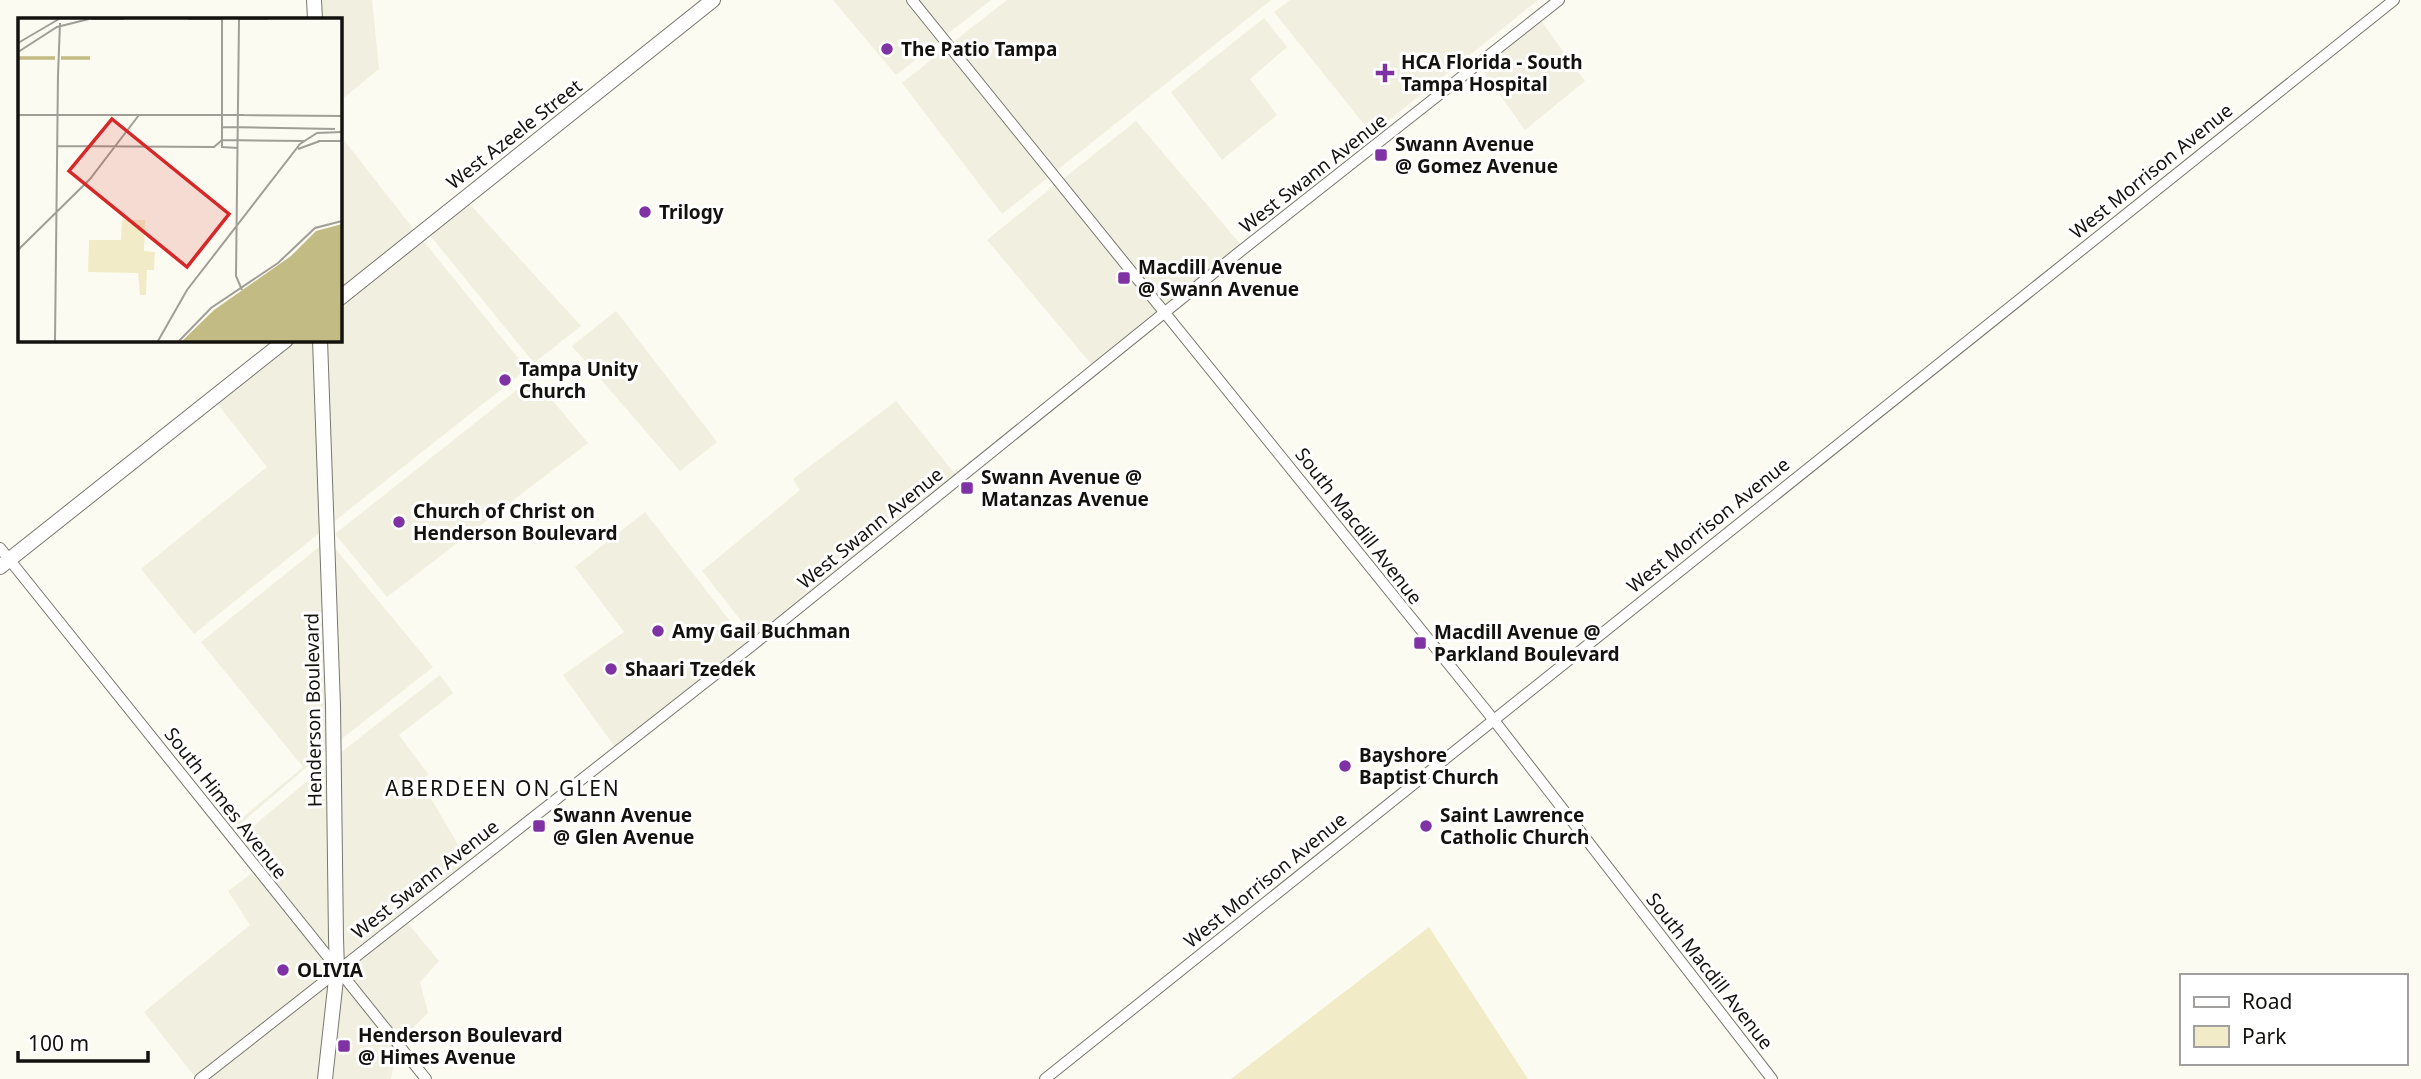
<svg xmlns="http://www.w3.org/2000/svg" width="2421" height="1079" font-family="'Noto Sans',sans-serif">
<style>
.built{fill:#f1efdf}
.green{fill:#f1ecc7}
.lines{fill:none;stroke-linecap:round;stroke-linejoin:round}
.minor-casing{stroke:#78776e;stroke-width:12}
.major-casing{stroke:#78776e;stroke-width:16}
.minor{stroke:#fff;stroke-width:10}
.major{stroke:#fff;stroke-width:14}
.poi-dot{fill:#7e32a3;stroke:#fff;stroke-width:2.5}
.labels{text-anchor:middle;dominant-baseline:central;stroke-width:6;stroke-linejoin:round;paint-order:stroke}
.poi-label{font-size:19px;font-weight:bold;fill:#13120f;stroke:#fff;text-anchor:start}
.street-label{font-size:19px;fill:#13120f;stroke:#fff}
.neighbourhood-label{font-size:21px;letter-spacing:2px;fill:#13120f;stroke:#fff}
.inset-river{fill:none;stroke:#c2bb83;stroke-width:3.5}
.inset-road{fill:none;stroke:#9f9e97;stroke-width:2}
.view{fill:#d62828;fill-opacity:0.15;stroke:#d62828;stroke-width:3.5}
.inset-edge{fill:none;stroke:#13120f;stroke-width:3.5}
</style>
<rect width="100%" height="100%" fill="#fcfbf1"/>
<g class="built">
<polygon points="319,0 372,0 379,69 340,101 340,19 320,19"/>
<polygon points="833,0 906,0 939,41 896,75"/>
<polygon points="917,0 991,0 946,35"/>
<polygon points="1007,0 1271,0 1056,171 952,43"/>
<polygon points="1290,0 1538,0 1372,134 1274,12"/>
<polygon points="1264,18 1287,47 1250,79 1277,115 1222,160 1171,92"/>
<polygon points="1541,21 1585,81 1525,130 1481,68"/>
<polygon points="945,49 1049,177 1002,214 902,83"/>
<polygon points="1136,121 1241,245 1166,305 1063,179"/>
<polygon points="340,135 415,231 340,291"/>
<polygon points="1056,184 1159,311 1092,365 987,240"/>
<polygon points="467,201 581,326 534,363 428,233"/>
<polygon points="421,238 527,369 332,523 325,340 340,340 340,304"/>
<polygon points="616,311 717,442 680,471 572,346"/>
<polygon points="294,340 316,340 323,530 194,634 141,569 267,467 216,402"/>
<polygon points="533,377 588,443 387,597 335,534"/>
<polygon points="896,401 956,475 754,637 702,571 800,490 793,479"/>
<polygon points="645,512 747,643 615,747 563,675 624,632 575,567"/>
<polygon points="324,543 329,748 232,831 230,828 303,767 201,642"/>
<polygon points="333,546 433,667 339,741"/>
<polygon points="440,675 453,693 399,735 428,774 424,787 468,861 341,960 339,754"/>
<polygon points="330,762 332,957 238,839"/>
<polygon points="252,873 330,969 195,1077 144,1012 250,925 228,891"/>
<polygon points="406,921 439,961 420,982 428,1013 400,1041 343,971"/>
<polygon points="331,981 320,1079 208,1079"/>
<polygon points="340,981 396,1050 391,1079 330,1079"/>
</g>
<polygon class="green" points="1429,927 1528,1079 1231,1079"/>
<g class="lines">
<g class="minor-casing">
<g id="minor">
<polyline points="912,0 1493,719 1772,1079"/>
<polyline points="0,548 426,1079"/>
<polyline points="200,1079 754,644 1237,254 1559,0"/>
<polyline points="1045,1079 2394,0"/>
</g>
</g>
<g class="major-casing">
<g id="major">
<polyline points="314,0 315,19"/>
<polyline points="340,298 713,0"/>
<polyline points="320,340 333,706 336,938 337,970 325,1079"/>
<polyline points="0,567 286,340"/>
</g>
</g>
<use href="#minor" class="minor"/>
<use href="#major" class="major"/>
</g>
<g class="poi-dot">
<circle cx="887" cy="49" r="7"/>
<path d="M1381.5 62.5h7v7h7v7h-7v7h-7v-7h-7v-7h7z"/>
<rect x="1374" y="148" width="14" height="14" rx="3.5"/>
<circle cx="645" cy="212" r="7"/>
<rect x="1117" y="271" width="14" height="14" rx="3.5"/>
<circle cx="505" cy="380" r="7"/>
<rect x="960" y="481" width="14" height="14" rx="3.5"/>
<circle cx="399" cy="522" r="7"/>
<circle cx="658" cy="631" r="7"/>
<rect x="1413" y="636" width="14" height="14" rx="3.5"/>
<circle cx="611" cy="669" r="7"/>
<circle cx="1345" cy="766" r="7"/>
<rect x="532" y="819" width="14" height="14" rx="3.5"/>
<circle cx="1426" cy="826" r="7"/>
<circle cx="283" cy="970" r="7"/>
<rect x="337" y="1039" width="14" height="14" rx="3.5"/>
</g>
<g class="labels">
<g class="poi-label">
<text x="901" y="49">The Patio Tampa</text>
<text x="1401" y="62">HCA Florida - South<tspan x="1401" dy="22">Tampa Hospital</tspan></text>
<text x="1395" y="144">Swann Avenue<tspan x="1395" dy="22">@ Gomez Avenue</tspan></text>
<text x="659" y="212">Trilogy</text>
<text x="1138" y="267">Macdill Avenue<tspan x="1138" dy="22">@ Swann Avenue</tspan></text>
<text x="519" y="369">Tampa Unity<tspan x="519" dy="22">Church</tspan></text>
<text x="981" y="477">Swann Avenue @<tspan x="981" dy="22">Matanzas Avenue</tspan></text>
<text x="413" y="511">Church of Christ on<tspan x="413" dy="22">Henderson Boulevard</tspan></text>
<text x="672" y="631">Amy Gail Buchman</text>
<text x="1434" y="632">Macdill Avenue @<tspan x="1434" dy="22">Parkland Boulevard</tspan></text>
<text x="625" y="669">Shaari Tzedek</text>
<text x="1359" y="755">Bayshore<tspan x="1359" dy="22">Baptist Church</tspan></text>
<text x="553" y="815">Swann Avenue<tspan x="553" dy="22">@ Glen Avenue</tspan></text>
<text x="1440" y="815">Saint Lawrence<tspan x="1440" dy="22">Catholic Church</tspan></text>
<text x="297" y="970">OLIVIA</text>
<text x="358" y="1035">Henderson Boulevard<tspan x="358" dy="22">@ Himes Avenue</tspan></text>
</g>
<g class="street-label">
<text transform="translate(514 134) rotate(-38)">West Azeele Street</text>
<text transform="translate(2151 171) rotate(-39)">West Morrison Avenue</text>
<text transform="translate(1313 173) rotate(-38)">West Swann Avenue</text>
<text transform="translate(1708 525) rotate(-39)">West Morrison Avenue</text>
<text transform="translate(1359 526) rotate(52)">South Macdill Avenue</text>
<text transform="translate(870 528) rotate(-39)">West Swann Avenue</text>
<text transform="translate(313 710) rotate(-91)">Henderson Boulevard</text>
<text transform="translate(226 803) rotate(52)">South Himes Avenue</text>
<text transform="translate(425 879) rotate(-38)">West Swann Avenue</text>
<text transform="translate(1265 880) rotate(-39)">West Morrison Avenue</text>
<text transform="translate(1710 971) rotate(52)">South Macdill Avenue</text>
</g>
<g class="neighbourhood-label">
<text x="503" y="788">ABERDEEN ON GLEN</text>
</g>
</g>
<g transform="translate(18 18)">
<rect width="324" height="324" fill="#fcfbf1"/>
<path d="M 104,202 L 127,202 L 126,233 L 137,234 L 136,252 L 129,252 L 128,277 L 122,277 L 120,255 L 70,254 L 71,222 L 103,222 Z" fill="#f1ecc7"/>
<path d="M 324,206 L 324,323 L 164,323 L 196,292 L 273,238 L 298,213 Z" fill="#c2bb83"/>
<path class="inset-river" d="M 0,40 L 37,40M 43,40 L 72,40"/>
<path class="inset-road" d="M 73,1 L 106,1M 170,1 L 204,1M 204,1 L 204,129 L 220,130M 221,1 L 218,258 L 224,272M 221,1 L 250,1M 0,25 L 41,1M 0,34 L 39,9 L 71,1M 40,57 L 42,5M 0,97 L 226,97M 223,97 L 324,98M 204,109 L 317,111M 204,122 L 286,123M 300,123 L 324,123M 39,128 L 196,129 L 204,122M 280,131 L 302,123M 0,232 L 72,161 L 121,97M 37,323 L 40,56M 140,323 L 169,272 L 282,126 L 299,115 L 324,114M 161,323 L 193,290 L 260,245 L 297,210 L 324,203"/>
<path class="view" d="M 94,101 L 211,196 L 169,249 L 51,153 Z"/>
<rect width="324" height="324" class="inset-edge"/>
</g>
<rect x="2180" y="974" width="228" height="91" fill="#ffffff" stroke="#a1a09f" stroke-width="2"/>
<rect x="2194" y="997" width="35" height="10" fill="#ffffff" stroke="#a1a09f" stroke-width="2"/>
<text x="2242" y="1009" font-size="21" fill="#13120f">Road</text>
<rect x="2194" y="1026" width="35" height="21" fill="#f1ecc7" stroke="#a1a09f" stroke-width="2"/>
<text x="2242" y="1044" font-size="21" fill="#13120f">Park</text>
<path d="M18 1051v10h130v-10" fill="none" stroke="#13120f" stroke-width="3.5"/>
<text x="28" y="1051" font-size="21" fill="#13120f" stroke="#ffffff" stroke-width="5" paint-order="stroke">100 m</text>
</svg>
